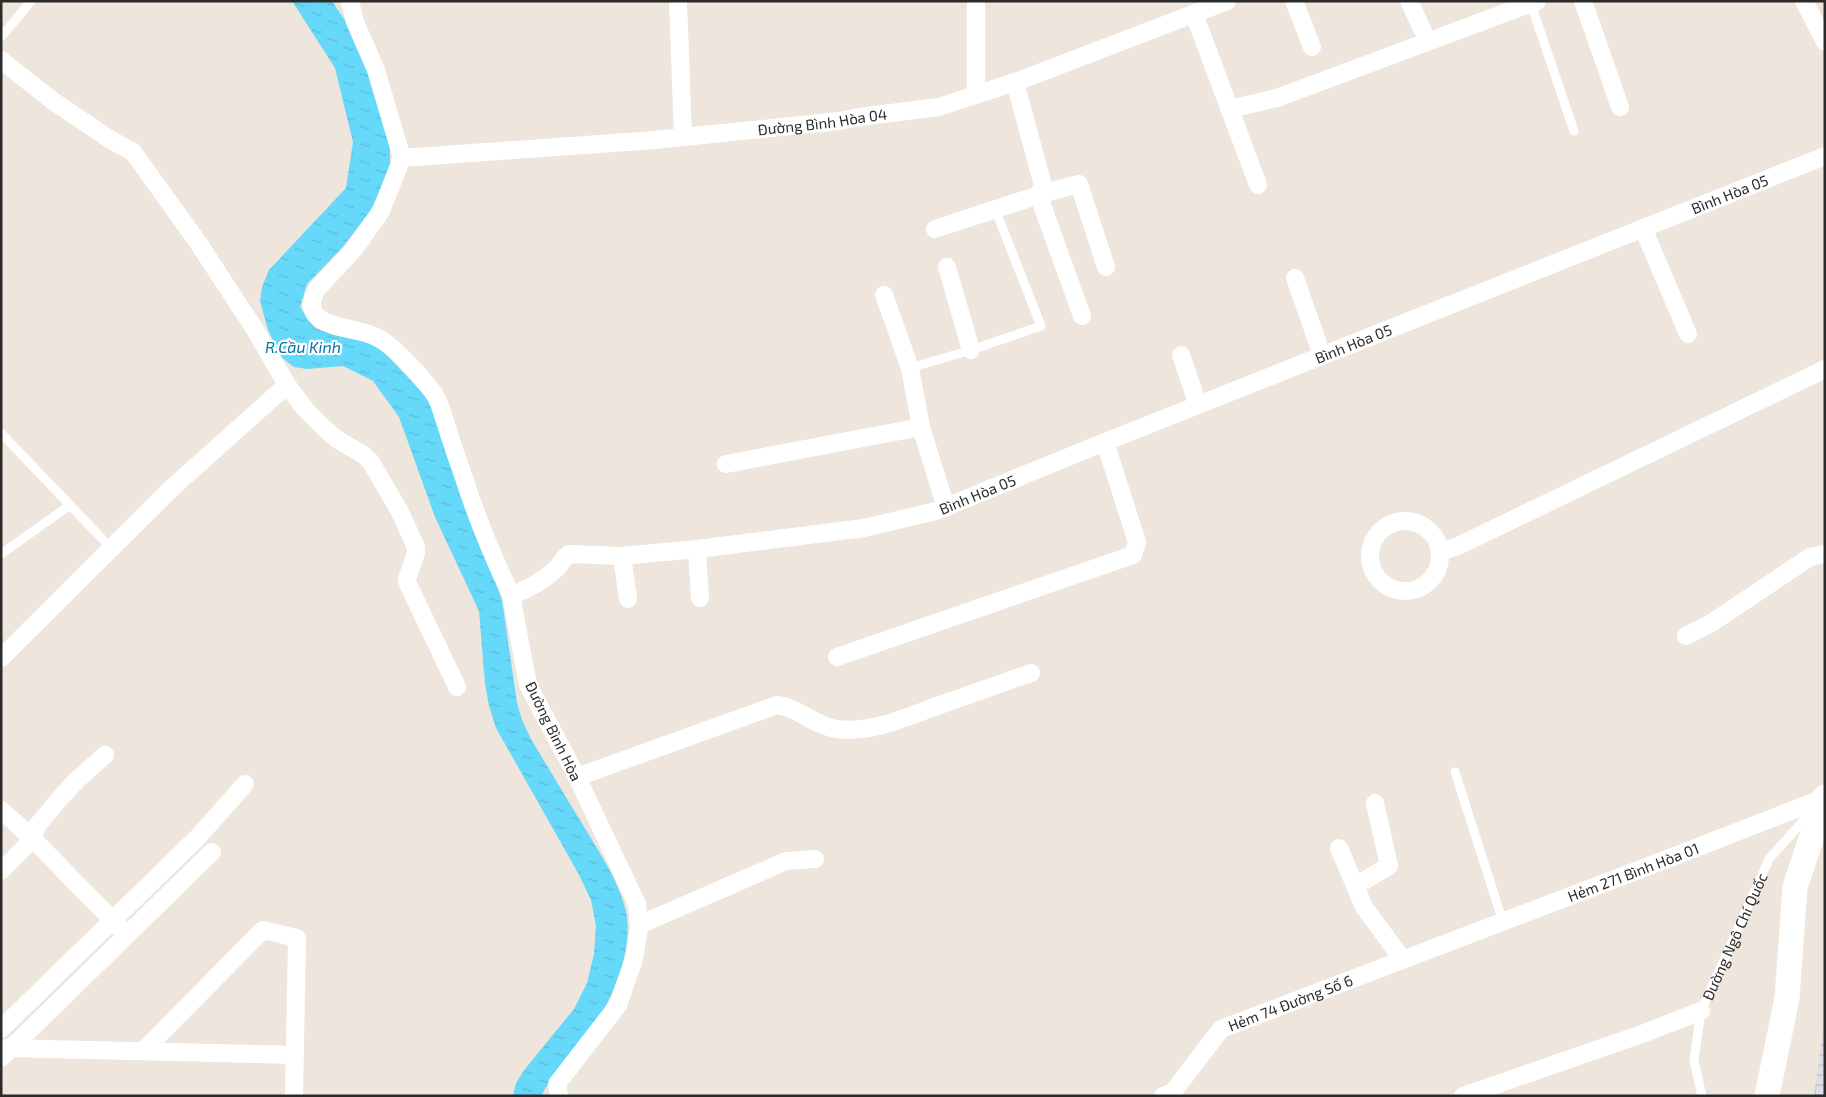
<svg xmlns="http://www.w3.org/2000/svg" width="1826" height="1097" font-family="'Exo 2',sans-serif">
<style>
.industrial{fill:url(#industrial-grid)}
.water{fill:url(#water-ripples)}
.lines{fill:none;stroke-linecap:round;stroke-linejoin:round}
.service{stroke:#fff;stroke-width:9}
.minor{stroke:#fff;stroke-width:18}
.secondary{stroke:#fff;stroke-width:25}
.labels{text-anchor:middle;dominant-baseline:central;stroke-width:4.5;stroke-linejoin:round;paint-order:stroke}
.street-label{font-size:15px;fill:#2b2b2b;stroke:#fff}
.water-label{font-size:16px;font-style:italic;fill:#0276a8;stroke:#fff}
</style>
<defs>
<pattern id="industrial-grid" width="8" height="8" patternUnits="userSpaceOnUse" patternTransform="scale(1.25)"><rect width="8" height="8" fill="#dfdde6"/><path d="M0 4h8M4 0v8" fill="none" stroke="#c0bec5"/></pattern>
<pattern id="water-ripples" width="26" height="14" patternUnits="userSpaceOnUse" patternTransform="scale(1.25)"><rect width="26" height="14" fill="#66d8f9"/><path d="M2 4q2-2 4 0t4 0M15 11q2-2 4 0t4 0" fill="none" stroke="#59bad6"/></pattern>
</defs>
<rect width="100%" height="100%" fill="#eee5dc"/>
<polygon class="industrial" points="1825,1017 1825,1096 1814,1096"/>
<path class="water" d="M 292,1 L 333,1 L 335,6 L 355,34 L 376,90 L 390,145 L 390,171 L 371,210 L 342,248 L 307,284 L 300,307 L 315,328 L 334,335 L 374,344 L 390,358 L 431,402 L 502,600 L 517,703 L 522,720 L 531,739 C 549,769 567,799 586,830 C 601,855 619,882 626,911 C 633,947 616,990 598,1020 C 580,1046 556,1068 541,1096 L 513,1096 L 516,1083 L 525,1069 L 574,1009 L 587,983 L 594,954 L 596,926 L 591,900 L 578,873 L 496,728 L 489,706 L 485,684 L 479,611 L 435,517 L 399,417 L 373,381 L 343,366 L 307,369 L 294,367 L 281,357 L 268,330 L 260,301 L 262,287 L 269,270 L 346,188 L 353,142 L 335,68 Z"/>
<g class="lines">
<g class="service">
<polyline points="1531,4 1574,131"/>
<polyline points="1,37 31,1"/>
<polyline points="910,368 971,350 1041,326 995,209"/>
<polyline points="1,433 111,548"/>
<polyline points="1,554 70,505"/>
<polyline points="1455,772 1503,922"/>
<path id="s1" d="M 1702,1096 L 1694,1060 L 1701,1011 L 1769,859 L 1812,811"/>
</g>
<g class="minor">
<path d="M 350,1 L 355,22 L 376,70 L 402,158 L 381,211 L 355,248 L 318,288 C 294,326 347,326 369,334 C 384,339 395,350 406,361 C 414,370 432,388 437,399 C 441,407 443,416 446,424 C 451,441 457,458 463,475 C 476,516 492,555 511,595"/>
<polyline points="678,1 683,137"/>
<polyline points="1294,1 1312,47"/>
<polyline points="1409,1 1423,31"/>
<polyline points="1583,1 1620,107"/>
<polyline points="1804,1 1825,42"/>
<polyline points="1194,14 1258,185"/>
<polyline points="1,60 53,101 111,140 133,152 197,241 254,328 287,385"/>
<polyline points="976,95 976,1"/>
<polyline points="1229,109 1277,98 1537,1"/>
<path id="s2" d="M 402,158 L 655,140 L 839,121 L 859,117 L 939,107 L 1021,80 L 1227,1"/>
<polyline points="1045,193 1079,184 1106,267"/>
<polyline points="1038,194 1082,316"/>
<polyline points="1643,228 1688,334"/>
<polyline points="935,229 1045,193 1015,82"/>
<polyline points="947,267 971,350"/>
<polyline points="1295,278 1322,355"/>
<polyline points="884,295 910,368 921,427 946,508"/>
<polyline points="1181,355 1198,405"/>
<polyline points="726,464 921,427"/>
<circle cx="1405" cy="556" r="35"/>
<polyline points="697,549 700,598"/>
<polyline points="1440,552 1458,546 1825,369"/>
<polyline points="622,556 628,599"/>
<polyline points="1686,636 1713,622 1810,557 1825,554"/>
<polyline points="837,657 1133,555 1137,542 1105,442"/>
<polyline points="1,658 173,487 287,385 305,409 325,429 338,440 364,455 371,462 400,512 416,547 416,553 407,579 408,584 457,687"/>
<path d="M 577,777 L 777,705 C 798,707 814,726 837,729 C 872,733 904,718 937,706 C 968,695 1000,684 1031,673"/>
<polyline points="1,810 33,839 120,928"/>
<polyline points="1339,848 1364,907 1403,960"/>
<polyline points="1,871 33,839 36,827 62,796 77,780 105,755"/>
<polyline points="1355,886 1389,866 1375,803"/>
<polyline points="639,925 786,861 815,859"/>
<polyline points="1,1029 198,837 245,784"/>
<polyline points="6,1048 295,1055"/>
<polyline points="143,1051 263,930 297,938 294,1096"/>
<polyline points="1,1058 212,852"/>
<path id="s3" d="M 559,1096 L 557,1084 L 618,1005 L 634,959 L 639,929 L 637,904 L 577,777 L 528,685 L 511,595 C 527,590 544,580 556,569 C 561,564 563,558 569,554 L 622,556 L 697,549 L 864,528 L 936,511 L 1105,442 L 1825,156"/>
<path id="s4" d="M 1163,1096 L 1173,1092 L 1221,1029 L 1662,861 L 1824,798 L 1825,795"/>
<polyline points="1463,1096 1642,1034 1701,1011"/>
</g>
<polyline class="secondary" points="1767,1096 1787,998 1795,887 1825,797"/>
</g>
<g class="labels">
<g class="street-label">
<text stroke="none"><textPath href="#s2" startOffset="422">Đường Bình Hòa 04</textPath></text>
<text stroke="none"><textPath href="#s3" startOffset="1850">Bình Hòa 05</textPath></text>
<text stroke="none"><textPath href="#s3" startOffset="1445">Bình Hòa 05</textPath></text>
<text stroke="none"><textPath href="#s3" startOffset="1040">Bình Hòa 05</textPath></text>
<text transform="translate(554 731) rotate(64)">Đường Bình Hòa</text>
<text stroke="none"><textPath href="#s4" startOffset="531">Hẻm 271 Bình Hòa 01</textPath></text>
<text stroke="none"><textPath href="#s1" startOffset="168">Đường Ngô Chí Quốc</textPath></text>
<text stroke="none"><textPath href="#s4" startOffset="164">Hẻm 74 Đường Số 6</textPath></text>
</g>
<g class="water-label">
<text x="303" y="346">R.Cầu Kinh</text>
</g>
</g>
<rect width="1826" height="1097" fill="none" stroke="#2b2b2b" stroke-width="5"/>
</svg>
